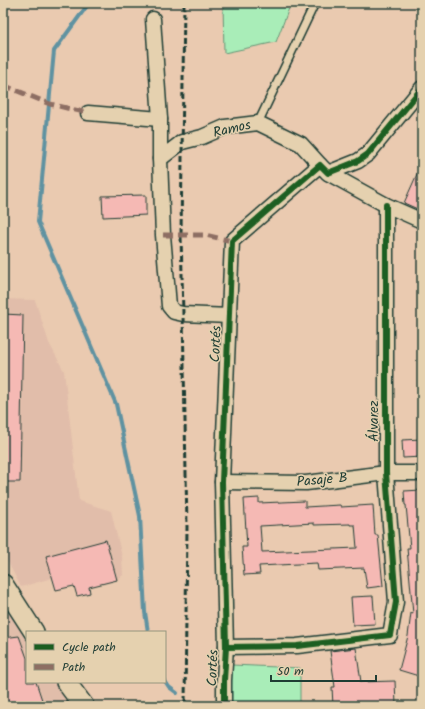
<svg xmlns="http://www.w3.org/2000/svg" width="425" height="709" font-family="Kalam,sans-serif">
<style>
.built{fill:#e1bdaa}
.green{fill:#a9edb8;stroke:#649576}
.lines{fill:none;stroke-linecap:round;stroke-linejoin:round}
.stream{stroke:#5f92a1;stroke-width:4}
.building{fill:#f5b9b4;stroke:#1f3d34;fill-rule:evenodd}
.lane-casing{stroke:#1f3d34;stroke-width:10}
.street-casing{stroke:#1f3d34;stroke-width:17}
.secondary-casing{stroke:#1f3d34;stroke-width:22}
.lane{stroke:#e5d1af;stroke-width:7}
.street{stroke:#e5d1af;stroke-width:14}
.secondary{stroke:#e5d1af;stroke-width:19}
.rail{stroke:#1f3d34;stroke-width:3;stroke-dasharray:6 3;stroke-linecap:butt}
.quiet{stroke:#8d6e63;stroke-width:5;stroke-dasharray:10 5;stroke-linecap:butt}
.cycleway-casing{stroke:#e5d1af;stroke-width:8}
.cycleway{stroke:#1b5e20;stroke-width:6}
.labels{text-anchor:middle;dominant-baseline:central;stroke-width:3;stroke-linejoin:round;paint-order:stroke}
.street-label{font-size:14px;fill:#1f3d34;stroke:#e5d1af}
</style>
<rect width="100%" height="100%" fill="#eacab0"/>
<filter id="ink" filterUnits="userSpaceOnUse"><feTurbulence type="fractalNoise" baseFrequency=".025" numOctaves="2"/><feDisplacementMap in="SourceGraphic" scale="8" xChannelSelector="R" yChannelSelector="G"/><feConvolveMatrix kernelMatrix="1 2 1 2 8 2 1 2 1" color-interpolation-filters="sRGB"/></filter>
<g filter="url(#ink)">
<g class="built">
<polygon points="3,299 35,300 49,343 64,371 79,501 111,511 122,557 123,575 117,580 89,587 90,593 77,596 74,586 56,590 52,578 21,587 3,553"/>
<polygon points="3,599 27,635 27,682 58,682 74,706 3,706"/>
</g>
<g class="green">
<polygon points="223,3 291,3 276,42 224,53"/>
<polygon points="232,665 300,668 300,706 231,706"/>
</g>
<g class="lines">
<g class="stream">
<polyline points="89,3 54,51 38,222 116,404 140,516 145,612 148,632"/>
<polyline points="165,681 169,687 177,693"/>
<polyline points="195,704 201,706"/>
</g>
</g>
<g class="building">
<polygon points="422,163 422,211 404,203"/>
<polygon points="146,195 146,215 103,217 102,196"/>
<polygon points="3,314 23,315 20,482 3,482"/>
<polygon points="422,439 422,457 403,458 402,440"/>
<polygon points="422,490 422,677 399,670 408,636 411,613 413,614 407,548 410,548 406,505 405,505 404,491"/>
<path d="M 259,498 L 259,503 L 305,501 L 305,507 L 340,505 L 341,507 L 373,505 L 375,535 L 378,535 L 383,586 L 367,588 L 364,568 L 318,570 L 317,563 L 259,566 L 260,574 L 244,575 L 242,547 L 247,547 L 244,499 ZM 314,523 L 314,525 L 350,524 L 350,525 L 355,525 L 357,548 L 262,552 L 260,526 Z"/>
<polygon points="106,540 117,580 89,587 90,593 77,596 74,586 56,590 46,556"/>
<polygon points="373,596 375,624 353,625 351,597"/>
<polygon points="19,636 27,658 27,682 36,682 44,706 3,706 3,638"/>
<polygon points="356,648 361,682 395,681 396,705 333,706 332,687 335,687 330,651"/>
</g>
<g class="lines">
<g class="lane-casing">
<polyline id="lane" points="258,123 315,3"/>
</g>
<g class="street-casing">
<g id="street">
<polyline points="153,19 160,119 160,159 163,235 169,306 174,312 183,314 229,316"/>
<polyline points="88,113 160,119"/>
<polyline points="160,159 182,142 202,137 225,127 258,123 301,144 320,165"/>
<polyline points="328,173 386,205 422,221"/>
<polyline points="222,482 306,483 386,473 422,473"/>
<polyline points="226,647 297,646 390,635 396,602 386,473 386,205"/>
<polyline points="224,706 224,680 226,647 222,482 232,241 320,165 328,173 358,161 368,154 422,88"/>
</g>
</g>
<g class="secondary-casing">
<g id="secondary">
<polyline points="3,584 34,632"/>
<polyline points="66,682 84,706"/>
</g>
</g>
<use href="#lane" class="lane"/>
<use href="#street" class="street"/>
<use href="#secondary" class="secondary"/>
<polyline class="rail" points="184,3 181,235 183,314 187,527 185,706"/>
<g class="quiet">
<polyline points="3,85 50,104 88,113"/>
<polyline points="163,235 205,235 232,241"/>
</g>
<g class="cycleway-casing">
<g id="cycleway">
<polyline points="226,647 297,646 390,635 396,602 386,473 386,205"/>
<polyline points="224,706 224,680 226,647 222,482 232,241 320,165 328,173 358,161 368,154 422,88"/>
</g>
</g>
<use href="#cycleway" class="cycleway"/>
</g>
</g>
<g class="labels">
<g class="street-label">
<text transform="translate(232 129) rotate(-13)">Ramos</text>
<text transform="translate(216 344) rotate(-88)">Cortés</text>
<text transform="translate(374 421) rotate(-90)">Álvarez</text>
<text transform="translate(322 480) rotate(-5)">Pasaje B</text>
<text transform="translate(213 668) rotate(-88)">Cortés</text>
</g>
</g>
<rect width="425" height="709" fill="none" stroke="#e5d1af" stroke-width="16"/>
<rect x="8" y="8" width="409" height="693" fill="none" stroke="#1f3d34" stroke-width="1.5" filter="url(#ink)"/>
<rect x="26" y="631" width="140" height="52" fill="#e5d1af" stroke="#96967e"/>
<rect x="34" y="644" width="20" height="6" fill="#1b5e20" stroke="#96967e"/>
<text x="62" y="651" font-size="12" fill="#1f3d34">Cycle path</text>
<rect x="34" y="664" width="20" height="6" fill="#8d6e63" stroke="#96967e"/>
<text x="62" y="671" font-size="12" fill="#1f3d34">Path</text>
<path d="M271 675v6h105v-6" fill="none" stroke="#1f3d34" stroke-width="2"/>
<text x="277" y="675" font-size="12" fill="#1f3d34" stroke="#e5d1af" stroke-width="3" paint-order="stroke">50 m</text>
</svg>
